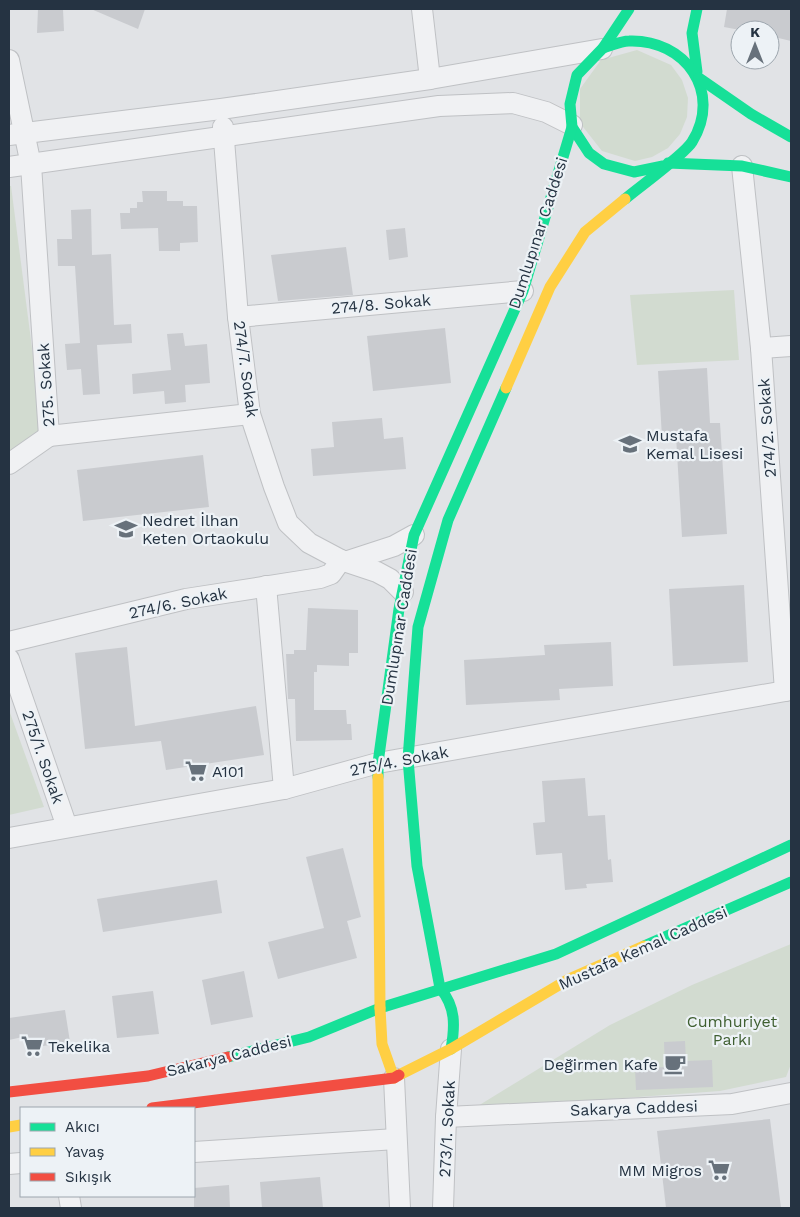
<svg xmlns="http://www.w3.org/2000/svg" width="800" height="1217" font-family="'Work Sans',sans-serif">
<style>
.green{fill:#d2dbd0}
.building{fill:#c9cbcf}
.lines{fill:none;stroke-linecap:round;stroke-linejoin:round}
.street-casing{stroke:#bfc1c4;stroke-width:22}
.street{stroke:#f0f1f3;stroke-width:20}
.fast{stroke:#16e098;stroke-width:11}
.slow{stroke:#ffcf43;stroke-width:11}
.jam{stroke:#f24e42;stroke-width:11}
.labels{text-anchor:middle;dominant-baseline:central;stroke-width:4.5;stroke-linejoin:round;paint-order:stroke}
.street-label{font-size:16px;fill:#253342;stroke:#edf2f6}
.poi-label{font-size:16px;fill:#253342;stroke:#edf2f6;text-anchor:start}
.park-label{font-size:16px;fill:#3f5f31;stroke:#edf2f6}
</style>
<rect width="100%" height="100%" fill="#e1e3e6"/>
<g class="green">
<polygon points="637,50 671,65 682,80 688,98 687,117 680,134 668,148 652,157 635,161 602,151 580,123 580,89 601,60"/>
<polygon points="9,186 11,186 43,433 9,453"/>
<polygon points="734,290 739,360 637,365 630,295"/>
<polygon points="9,710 44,807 9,815"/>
<polygon points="791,944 791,1064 786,1077 720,1091 473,1109 610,1025 692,985"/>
</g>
<g class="building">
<polygon points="38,9 63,9 64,31 37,33"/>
<polygon points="91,9 145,9 138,29"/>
<polygon points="727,9 791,9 791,41 770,36 770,30 740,30 724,27"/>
<polygon points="142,191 167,191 167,201 183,201 183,206 197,206 198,242 180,243 180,251 159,251 158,228 121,229 120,213 130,213 130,208 137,208 137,202 143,202"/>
<polygon points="91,209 92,255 111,254 114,325 131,324 132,343 97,345 100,394 83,395 81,369 67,370 65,344 80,343 75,266 58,266 57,239 72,239 71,210"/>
<polygon points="405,228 408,257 389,260 386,230"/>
<polygon points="346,247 353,295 278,301 271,255"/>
<polygon points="445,328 451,383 373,391 367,336"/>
<polygon points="183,333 185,346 207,344 210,383 185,385 186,402 165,404 164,391 133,394 132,374 171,370 167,334"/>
<polygon points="707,368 710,423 720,423 727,534 682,537 676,436 662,437 658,371"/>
<polygon points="382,418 384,439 403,437 406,469 313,476 311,449 334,447 332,422"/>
<polygon points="203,455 209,507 83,521 77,470"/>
<polygon points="744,585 748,662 673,666 669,589"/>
<polygon points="308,608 358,610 358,653 349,653 349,666 317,665 317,672 314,672 314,710 346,710 347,724 351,724 352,740 296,741 295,699 288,699 286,654 294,654 294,650 306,650"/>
<polygon points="611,642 613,686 559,689 560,700 466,705 464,660 545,655 544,645"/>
<polygon points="127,647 135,726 256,706 264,755 166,770 161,741 85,749 75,653"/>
<polygon points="585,778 588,816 605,815 608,860 611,859 613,882 586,884 587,888 565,890 562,853 536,855 533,823 545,822 542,781"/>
<polygon points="343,848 361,917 347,921 357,958 278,979 268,942 324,928 306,857"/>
<polygon points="217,880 222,913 103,932 97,899"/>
<polygon points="244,971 253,1017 211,1025 202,980"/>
<polygon points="153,991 159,1034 117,1038 112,996"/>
<polygon points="65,1010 70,1042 29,1048 27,1036 9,1040 9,1018"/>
<polygon points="685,1041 686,1061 712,1060 713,1087 636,1090 635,1069 665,1067 664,1042"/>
<polygon points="770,1119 781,1208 666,1208 657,1131"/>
<polygon points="320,1177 323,1208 262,1208 260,1182"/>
<polygon points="229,1185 230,1208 194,1208 194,1188"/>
</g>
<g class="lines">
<g class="street-casing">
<g id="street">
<polyline points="422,9 430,79"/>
<polyline points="9,60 31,165 49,436 250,414"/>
<polyline points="223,127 238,317 250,414 274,487 288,523 309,543 341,560 377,572 390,579 403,592"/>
<polyline points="9,135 221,109 430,79 602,49"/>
<polyline points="742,166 761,348 785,691"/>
<polyline points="9,167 439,106 513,103 546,112 572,125"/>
<polyline points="238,317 523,291"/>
<polyline points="761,348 791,346"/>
<polyline points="9,464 49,436"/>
<polyline points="348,561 394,546 414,535"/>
<polyline points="266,586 284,789"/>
<polyline points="9,642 186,599 320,578 331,574 341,560"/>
<polyline points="9,659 67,827"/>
<polyline points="9,838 284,789 378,763 791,690"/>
<polyline points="394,1078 400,1208"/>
<polyline points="446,1117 732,1104 791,1093"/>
<polyline points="194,1152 396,1139"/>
<polyline points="9,1164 21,1163"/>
<polyline points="69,1196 71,1208"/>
<polyline points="443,1208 446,1117 451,1049"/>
</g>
</g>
<use href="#street" class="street"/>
<g class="fast">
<polyline points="629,9 603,48 577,75 570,104 572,127 589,153 604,164 634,172 663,166"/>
<polyline points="697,9 692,33 697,72"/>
<path d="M 603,48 C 611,46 620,41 629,41 C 685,39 723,92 692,142 C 684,155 639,187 625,199"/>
<polyline points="699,78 751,114 791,137"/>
<polyline points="668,163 742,166 791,177"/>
<polyline points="378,777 378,763 399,609 414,535 523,291 572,127"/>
<polyline points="644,946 791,882"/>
<polyline points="440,988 417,866 408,759 418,627 448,520 506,388"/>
<path d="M 440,988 C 456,1007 455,1026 451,1049"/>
<polyline points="228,1057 309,1037 380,1008 556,954 791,845"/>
</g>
<g class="slow">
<polyline points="506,388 550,287 585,232 625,199"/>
<polyline points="378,777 380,1008"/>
<polyline points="380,1008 382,1044 394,1078"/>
<polyline points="399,1075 451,1049 569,979 644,946"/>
<polyline points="9,1127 21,1125"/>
</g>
<g class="jam">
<polyline points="9,1092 148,1076 228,1057"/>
<polyline points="152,1108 394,1078 399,1075"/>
</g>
</g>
<defs>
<g id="school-bare" transform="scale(1.725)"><path d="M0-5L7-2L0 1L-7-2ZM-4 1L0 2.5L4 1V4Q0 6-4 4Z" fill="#67717b" stroke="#edf2f6" stroke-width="2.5" paint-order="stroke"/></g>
<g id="supermarket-bare" transform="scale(1.725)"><path d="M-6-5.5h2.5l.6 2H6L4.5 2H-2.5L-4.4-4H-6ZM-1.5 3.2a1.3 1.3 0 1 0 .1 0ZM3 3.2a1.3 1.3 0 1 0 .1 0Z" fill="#67717b" stroke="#edf2f6" stroke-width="2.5" paint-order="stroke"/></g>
<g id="cafe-bare" transform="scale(1.725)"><path d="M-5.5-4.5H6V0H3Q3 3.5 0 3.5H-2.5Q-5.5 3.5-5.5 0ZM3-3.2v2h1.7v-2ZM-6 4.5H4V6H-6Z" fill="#67717b" stroke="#edf2f6" stroke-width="2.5" paint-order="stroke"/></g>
</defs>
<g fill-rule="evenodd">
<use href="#school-bare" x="630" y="444"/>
<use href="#school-bare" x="126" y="529"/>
<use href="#supermarket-bare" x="196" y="771"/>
<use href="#supermarket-bare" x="32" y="1046"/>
<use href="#cafe-bare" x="675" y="1064"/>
<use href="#supermarket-bare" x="719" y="1170"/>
</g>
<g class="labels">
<g class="street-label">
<text transform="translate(538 233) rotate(-72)">Dumlupınar Caddesi</text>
<text transform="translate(381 304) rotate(-5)">274/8. Sokak</text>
<text transform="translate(246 369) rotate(82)">274/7. Sokak</text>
<text transform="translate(46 385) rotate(-94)">275. Sokak</text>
<text transform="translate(767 428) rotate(-94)">274/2. Sokak</text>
<text transform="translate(178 603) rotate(-12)">274/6. Sokak</text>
<text transform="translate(399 627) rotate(-81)">Dumlupınar Caddesi</text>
<text transform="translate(43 757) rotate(71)">275/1. Sokak</text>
<text transform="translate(399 761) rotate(-11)">275/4. Sokak</text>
<text transform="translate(643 948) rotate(-24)">Mustafa Kemal Caddesi</text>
<text transform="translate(229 1056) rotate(-14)">Sakarya Caddesi</text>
<text transform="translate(634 1108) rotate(-2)">Sakarya Caddesi</text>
<text transform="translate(447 1129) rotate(-87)">273/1. Sokak</text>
</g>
<g class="poi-label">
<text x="646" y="435">Mustafa<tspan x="646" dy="18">Kemal Lisesi</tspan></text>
<text x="142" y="520">Nedret İlhan<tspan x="142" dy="18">Keten Ortaokulu</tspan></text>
<text x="212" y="771">A101</text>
<text x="48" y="1046">Tekelika</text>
<text x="658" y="1064" text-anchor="end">Değirmen Kafe</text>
<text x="702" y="1170" text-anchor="end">MM Migros</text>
</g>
<g class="park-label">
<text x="732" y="1021">Cumhuriyet<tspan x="732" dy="18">Parkı</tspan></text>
</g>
</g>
<rect width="800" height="1217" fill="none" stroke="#253342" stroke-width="20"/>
<rect x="20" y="1107" width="175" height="90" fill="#edf2f6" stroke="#9da6ae"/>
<rect x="30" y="1123" width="25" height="8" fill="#16e098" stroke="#9da6ae"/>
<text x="65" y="1132" font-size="15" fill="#253342">Akıcı</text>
<rect x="30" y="1148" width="25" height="8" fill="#ffcf43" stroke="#9da6ae"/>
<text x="65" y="1157" font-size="15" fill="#253342">Yavaş</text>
<rect x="30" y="1173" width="25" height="8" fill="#f24e42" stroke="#9da6ae"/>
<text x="65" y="1182" font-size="15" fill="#253342">Sıkışık</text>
<g transform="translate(755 45)"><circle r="24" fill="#edf2f6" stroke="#9da6ae"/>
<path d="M0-4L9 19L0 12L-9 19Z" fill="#67717b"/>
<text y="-8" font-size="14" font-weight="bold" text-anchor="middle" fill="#253342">K</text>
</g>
</svg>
